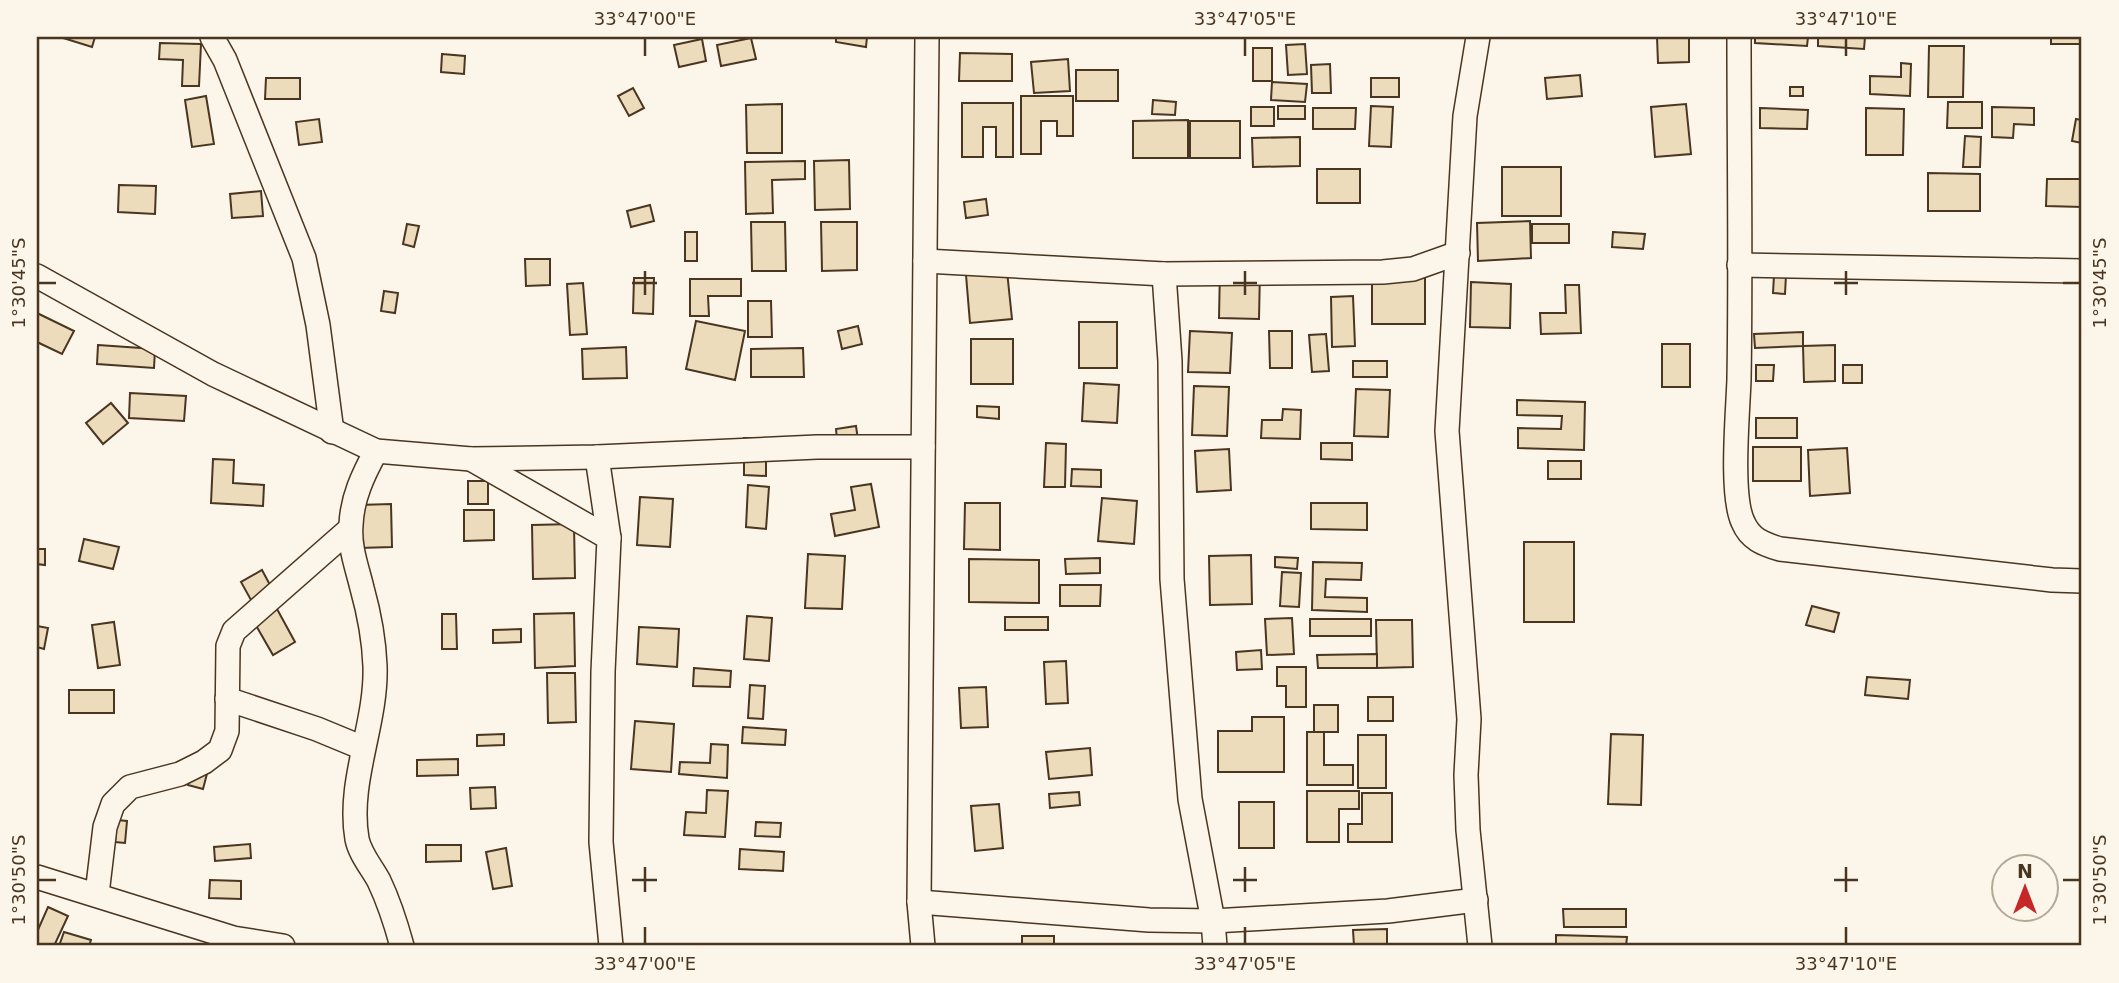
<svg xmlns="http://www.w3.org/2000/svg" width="2119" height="983" font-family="'DejaVu Sans',sans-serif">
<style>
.building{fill:#ecdcbc;stroke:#4a3520;stroke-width:2}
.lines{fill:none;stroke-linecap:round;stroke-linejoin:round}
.street-casing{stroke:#4a3520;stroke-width:26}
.street{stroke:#fbf6e9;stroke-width:23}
.ticks{fill:none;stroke:#4a3520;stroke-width:2.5}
.neatline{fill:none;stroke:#4a3520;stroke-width:2.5}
.ticks-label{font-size:18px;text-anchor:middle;fill:#4a3520}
</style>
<rect width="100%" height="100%" fill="#fbf6e9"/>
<g class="building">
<polygon points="60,37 95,37 92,47"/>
<polygon points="836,37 867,37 866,47 836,42"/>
<polygon points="1657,37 1689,37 1689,62 1658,63"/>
<polygon points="1755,37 1808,37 1807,46 1755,43"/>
<polygon points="1818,37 1865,37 1864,49 1818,46"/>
<rect x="2051" y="37" width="31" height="7"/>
<polygon points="751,38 756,59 721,66 717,45"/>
<polygon points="702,39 706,61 679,67 674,45"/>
<polygon points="160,43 201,44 199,86 182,86 183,60 159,59"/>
<polygon points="1305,44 1307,74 1288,75 1286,45"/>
<polygon points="1929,46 1964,46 1963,97 1928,97"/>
<rect x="1253" y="48" width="19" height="33"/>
<polygon points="960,53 1012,54 1012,81 959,81"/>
<polygon points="442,54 465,56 464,74 441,72"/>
<polygon points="1068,59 1070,91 1034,93 1031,62"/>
<polygon points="1901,63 1911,64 1910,96 1870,94 1870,76 1901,77"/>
<polygon points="1330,64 1331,93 1312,93 1311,65"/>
<rect x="1076" y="70" width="42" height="31"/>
<polygon points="1580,75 1582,96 1547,99 1545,78"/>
<polygon points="266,78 300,78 300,99 265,99"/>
<rect x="1371" y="78" width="28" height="19"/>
<polygon points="1272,82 1307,84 1305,102 1271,100"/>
<rect x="1790" y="87" width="13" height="9"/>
<polygon points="633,88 644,108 629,116 618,96"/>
<polygon points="206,96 214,144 192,147 185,100"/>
<polygon points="1021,96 1073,96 1073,136 1057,136 1057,121 1041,121 1041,154 1021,154"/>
<polygon points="1153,100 1176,102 1175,115 1152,114"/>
<polygon points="1948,102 1982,102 1982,128 1947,128"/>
<polygon points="962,103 1013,103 1013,157 996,157 996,127 983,127 983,157 962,157"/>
<polygon points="782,104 782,153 747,153 746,105"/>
<polygon points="1686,104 1691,154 1655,157 1651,107"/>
<rect x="1278" y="106" width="27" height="13"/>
<polygon points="1371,106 1393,107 1391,147 1369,146"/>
<rect x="1251" y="107" width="23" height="19"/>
<polygon points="1992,107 2034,108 2034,125 2014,124 2013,138 1992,137"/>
<polygon points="1313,108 1356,108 1355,129 1313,129"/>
<polygon points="1760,108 1808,110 1807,129 1760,128"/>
<polygon points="1866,108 1904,109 1903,155 1866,155"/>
<polygon points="319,119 322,142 299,145 296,122"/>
<polygon points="2076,119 2082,120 2082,143 2072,141"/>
<polygon points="1188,120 1188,158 1133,158 1133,121"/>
<rect x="1190" y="121" width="50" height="37"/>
<polygon points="1965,136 1981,137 1980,167 1963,167"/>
<polygon points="1300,137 1300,166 1253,167 1252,138"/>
<polygon points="849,160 850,209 815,210 814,161"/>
<polygon points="805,161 805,179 772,180 773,213 746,214 745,162"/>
<rect x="1502" y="167" width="59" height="49"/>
<rect x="1317" y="169" width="43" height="34"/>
<polygon points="1928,173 1980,174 1980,211 1928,211"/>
<polygon points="2047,179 2082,179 2082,207 2046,206"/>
<polygon points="119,185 156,186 155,214 118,212"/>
<polygon points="261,191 263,216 232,218 230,194"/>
<polygon points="986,199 988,215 966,218 964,202"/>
<polygon points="650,205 654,221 631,227 627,211"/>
<polygon points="1530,221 1531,258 1478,261 1477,223"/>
<polygon points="751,222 785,222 786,271 752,271"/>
<polygon points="821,222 857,222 857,270 822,271"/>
<polygon points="407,224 419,226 414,247 403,244"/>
<rect x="1532" y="224" width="37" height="19"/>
<rect x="685" y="232" width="12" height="29"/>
<polygon points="1613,232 1645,234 1643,249 1612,247"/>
<polygon points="525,259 550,259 550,285 526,286"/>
<polygon points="1220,269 1260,270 1259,319 1219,318"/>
<polygon points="1007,271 1012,319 970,323 966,275"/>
<polygon points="1774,275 1786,275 1785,294 1773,293"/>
<rect x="1372" y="276" width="53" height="48"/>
<polygon points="634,278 654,278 653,314 633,313"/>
<polygon points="690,279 741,279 741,296 708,296 709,316 690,316"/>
<polygon points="1471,282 1511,284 1510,328 1470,327"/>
<polygon points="583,283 587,334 570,335 567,284"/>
<polygon points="1565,285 1579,285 1581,333 1541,334 1540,313 1566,313"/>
<polygon points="384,291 398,293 395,313 381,311"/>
<polygon points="1353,296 1355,346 1332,347 1331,297"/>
<polygon points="748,301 771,301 772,337 748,337"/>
<polygon points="37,313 74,331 62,354 37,342"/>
<polygon points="696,321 745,331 735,380 686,369"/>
<rect x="1079" y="322" width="38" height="46"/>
<polygon points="858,326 862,344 842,349 838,331"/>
<polygon points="1190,331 1232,333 1230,373 1188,372"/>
<polygon points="1269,331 1292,331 1292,368 1270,368"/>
<polygon points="1803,332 1803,346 1755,348 1754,334"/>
<polygon points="1326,334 1329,371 1312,372 1309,335"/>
<rect x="971" y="339" width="42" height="45"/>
<rect x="1662" y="344" width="28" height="43"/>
<polygon points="98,345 155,349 154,368 97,364"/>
<polygon points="1835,345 1835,381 1804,382 1803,346"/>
<polygon points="626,347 627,378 583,379 582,349"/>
<polygon points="803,348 804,377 751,377 751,349"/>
<rect x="1353" y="361" width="34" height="16"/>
<polygon points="1756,365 1774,365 1773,381 1756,381"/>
<rect x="1843" y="365" width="19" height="18"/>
<polygon points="1084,383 1119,385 1117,423 1082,421"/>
<polygon points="1194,386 1229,387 1227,436 1192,435"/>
<polygon points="1356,389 1390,390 1388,437 1354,436"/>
<polygon points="130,393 186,396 184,421 129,418"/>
<polygon points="1517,400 1585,402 1584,450 1518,448 1518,428 1561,429 1562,416 1517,415"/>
<polygon points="111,403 128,423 103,444 86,423"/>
<polygon points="977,406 999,407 999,419 977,417"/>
<polygon points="1283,409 1301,410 1300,439 1261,438 1262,420 1282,420"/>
<rect x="1756" y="418" width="41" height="20"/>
<polygon points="856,426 859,447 838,450 836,429"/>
<polygon points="744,438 766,438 766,476 744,475"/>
<polygon points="1046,443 1066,444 1065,487 1044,487"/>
<polygon points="1321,443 1352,443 1352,460 1321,459"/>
<rect x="1753" y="447" width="48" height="34"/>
<polygon points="1847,448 1850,493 1810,496 1808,450"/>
<polygon points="1229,449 1231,490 1197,492 1195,451"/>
<polygon points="213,459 234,460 233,483 264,485 263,506 211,503"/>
<rect x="1548" y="461" width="33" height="18"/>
<polygon points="1072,469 1101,470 1101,487 1071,486"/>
<rect x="468" y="481" width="20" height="23"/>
<polygon points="871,484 879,527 835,536 831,514 855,510 851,487"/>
<polygon points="748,485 769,487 766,529 746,527"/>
<polygon points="640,497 673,499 670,547 637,545"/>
<polygon points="1102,498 1137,501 1134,544 1098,541"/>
<polygon points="965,503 1000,503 1000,550 964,549"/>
<polygon points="1311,503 1367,503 1367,530 1311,529"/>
<polygon points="391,504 392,547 359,548 358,505"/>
<polygon points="464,510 494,510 494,540 464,541"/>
<polygon points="574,524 575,578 533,579 532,525"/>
<polygon points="84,539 119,547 113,569 79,561"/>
<rect x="1524" y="542" width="50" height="80"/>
<polygon points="37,549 45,549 45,565 37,564"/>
<polygon points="808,554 845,556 842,609 805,608"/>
<polygon points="1251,555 1252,604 1210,605 1209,556"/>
<polygon points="1275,557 1298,558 1297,569 1275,567"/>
<polygon points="1100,558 1100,573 1066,574 1065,559"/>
<polygon points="969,559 1039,560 1039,603 969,602"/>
<polygon points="1313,562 1362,563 1361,580 1326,579 1325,597 1367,598 1367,612 1312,610"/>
<polygon points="262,570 277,598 256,609 241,582"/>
<polygon points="1282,572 1301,573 1299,607 1280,606"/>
<polygon points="1060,585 1101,585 1100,606 1060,606"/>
<polygon points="1812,606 1839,613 1834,632 1806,625"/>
<polygon points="277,609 295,642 273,655 254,622"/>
<polygon points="574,613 575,666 535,668 534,614"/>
<polygon points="442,614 456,614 457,649 442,649"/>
<polygon points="747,616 772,618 769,661 744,659"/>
<rect x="1005" y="617" width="43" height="13"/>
<polygon points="1292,618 1294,654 1267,655 1265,619"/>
<rect x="1310" y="619" width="61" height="17"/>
<polygon points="1376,620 1412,620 1413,667 1377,668"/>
<polygon points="114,622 120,665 98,668 92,625"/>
<polygon points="37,626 48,628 44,649 37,647"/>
<polygon points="639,627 679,629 677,667 637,664"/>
<polygon points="521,629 521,642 493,643 493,630"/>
<polygon points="1261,650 1262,669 1237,670 1236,652"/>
<polygon points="1377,654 1377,668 1318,668 1317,655"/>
<polygon points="1066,661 1068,703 1046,704 1044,662"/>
<polygon points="1277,667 1306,667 1306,707 1286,707 1286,686 1277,686"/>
<polygon points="694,668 731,671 730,687 693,686"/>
<polygon points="547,673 575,673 576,722 548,723"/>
<polygon points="1867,677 1910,680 1908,699 1865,695"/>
<polygon points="750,685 765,686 763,719 748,718"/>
<polygon points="986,687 988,727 961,728 959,688"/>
<rect x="69" y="690" width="45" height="23"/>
<rect x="1368" y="697" width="25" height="24"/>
<rect x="1314" y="705" width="24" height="27"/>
<polygon points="1252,717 1284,717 1284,772 1218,772 1218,731 1252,731"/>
<polygon points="635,721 674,724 671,772 631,769"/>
<polygon points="743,727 786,730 785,745 742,743"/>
<polygon points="1307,732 1324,732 1324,765 1353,765 1353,785 1307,785"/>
<polygon points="504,734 504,745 477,746 477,735"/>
<polygon points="1611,734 1643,735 1641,805 1608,804"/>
<rect x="1358" y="735" width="28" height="53"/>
<polygon points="711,744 728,745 727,778 679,774 680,762 710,763"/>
<polygon points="1090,748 1092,775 1049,779 1046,752"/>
<polygon points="458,759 458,775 417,776 417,760"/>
<polygon points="193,762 209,766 203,789 188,785"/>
<polygon points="495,787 496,808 471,809 470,788"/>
<polygon points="707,790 728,791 725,837 684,835 686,812 706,813"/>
<polygon points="1307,791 1359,791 1359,809 1339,809 1339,842 1307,842"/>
<polygon points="1079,792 1080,805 1050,808 1049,794"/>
<polygon points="1362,793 1392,793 1392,842 1348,842 1348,824 1362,824"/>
<rect x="1239" y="802" width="35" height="46"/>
<polygon points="999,804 1003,848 975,851 971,806"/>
<polygon points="117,820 127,821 125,843 115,842"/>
<polygon points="756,822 781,823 780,837 755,836"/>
<polygon points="250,844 251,858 215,861 214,847"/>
<polygon points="426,845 461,845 461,861 426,862"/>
<polygon points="506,848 512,886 493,889 486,852"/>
<polygon points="740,849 784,852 783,871 739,869"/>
<polygon points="210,880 241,881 241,899 209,898"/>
<polygon points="48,907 68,916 54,946 37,946 37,932"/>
<polygon points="1563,909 1626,909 1626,927 1564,927"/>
<polygon points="1387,929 1387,946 1354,946 1353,930"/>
<polygon points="64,932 91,940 89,946 59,946"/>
<polygon points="1556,935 1627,937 1626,946 1556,946"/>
<rect x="1022" y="936" width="32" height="10"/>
</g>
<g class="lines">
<g class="street-casing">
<g id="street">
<polyline points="212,37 225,60 304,258 318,325 332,432"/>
<polyline points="1478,37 1465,116 1447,431 1469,719 1466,775 1468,830 1480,946"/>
<path d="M 1739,37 C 1739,151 1741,265 1739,379 C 1738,412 1730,495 1743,522 C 1750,539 1763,544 1780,549 L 2052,580 L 2082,581"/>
<polyline points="925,261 1164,274 1383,272 1413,269 1458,253"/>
<polyline points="1739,265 2082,271"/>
<polyline points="1164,274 1170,361 1172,579 1190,799 1213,921 1215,946"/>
<polyline points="37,276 213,374 376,451 471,459 597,457 817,447 923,447"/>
<path d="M 376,451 C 363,475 352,498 351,525 C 349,547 357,567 362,588 C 369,613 374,639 375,666 C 377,724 347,781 357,839 C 360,854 372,868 379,881 C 389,902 396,924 402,946"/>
<polyline points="597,457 609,538"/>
<polyline points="471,459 609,538 603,672 601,842 611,946"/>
<polyline points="227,699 317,729 363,748"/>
<polyline points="37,877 233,938 283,946"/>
<polyline points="97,894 105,827 113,804 130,787 180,774 204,762 220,750 227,731 228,646 234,631 350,529"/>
<polyline points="919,902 1149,920 1213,921 1388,911 1476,900"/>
<polyline points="923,946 919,902 927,37"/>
</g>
</g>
<use href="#street" class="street"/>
</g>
<path class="ticks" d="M 645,38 L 645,56M 1245,38 L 1245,56M 1846,38 L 1846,56M 645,271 L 645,295M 1245,271 L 1245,295M 1846,271 L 1846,295M 38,283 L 56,283M 632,283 L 657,283M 1233,283 L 1257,283M 1834,283 L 1858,283M 2063,283 L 2080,283M 645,867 L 645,892M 1245,867 L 1245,892M 1846,867 L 1846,892M 38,880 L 56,880M 632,880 L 657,880M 1233,880 L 1257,880M 1834,880 L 1858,880M 2063,880 L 2080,880M 645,927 L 645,944M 1245,927 L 1245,944M 1846,927 L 1846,944"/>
<rect width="2119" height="983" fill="none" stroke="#fbf6e9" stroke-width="77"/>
<g transform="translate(2025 888)"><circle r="33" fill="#fbf6e9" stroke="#b4a999" stroke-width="2"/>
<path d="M0-5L12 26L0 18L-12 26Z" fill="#c62828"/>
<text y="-10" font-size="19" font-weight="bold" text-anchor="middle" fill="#4a3520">N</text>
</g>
<rect x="38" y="38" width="2042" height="906" class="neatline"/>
<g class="ticks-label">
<text x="645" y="25">33°47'00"E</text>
<text x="1245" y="25">33°47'05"E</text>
<text x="1846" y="25">33°47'10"E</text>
<text transform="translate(19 283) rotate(-90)" y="6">1°30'45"S</text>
<text transform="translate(2100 283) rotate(-90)" y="6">1°30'45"S</text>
<text transform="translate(19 880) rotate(-90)" y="6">1°30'50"S</text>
<text transform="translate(2100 880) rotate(-90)" y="6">1°30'50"S</text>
<text x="645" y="970">33°47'00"E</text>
<text x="1245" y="970">33°47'05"E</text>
<text x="1846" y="970">33°47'10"E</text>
</g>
</svg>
